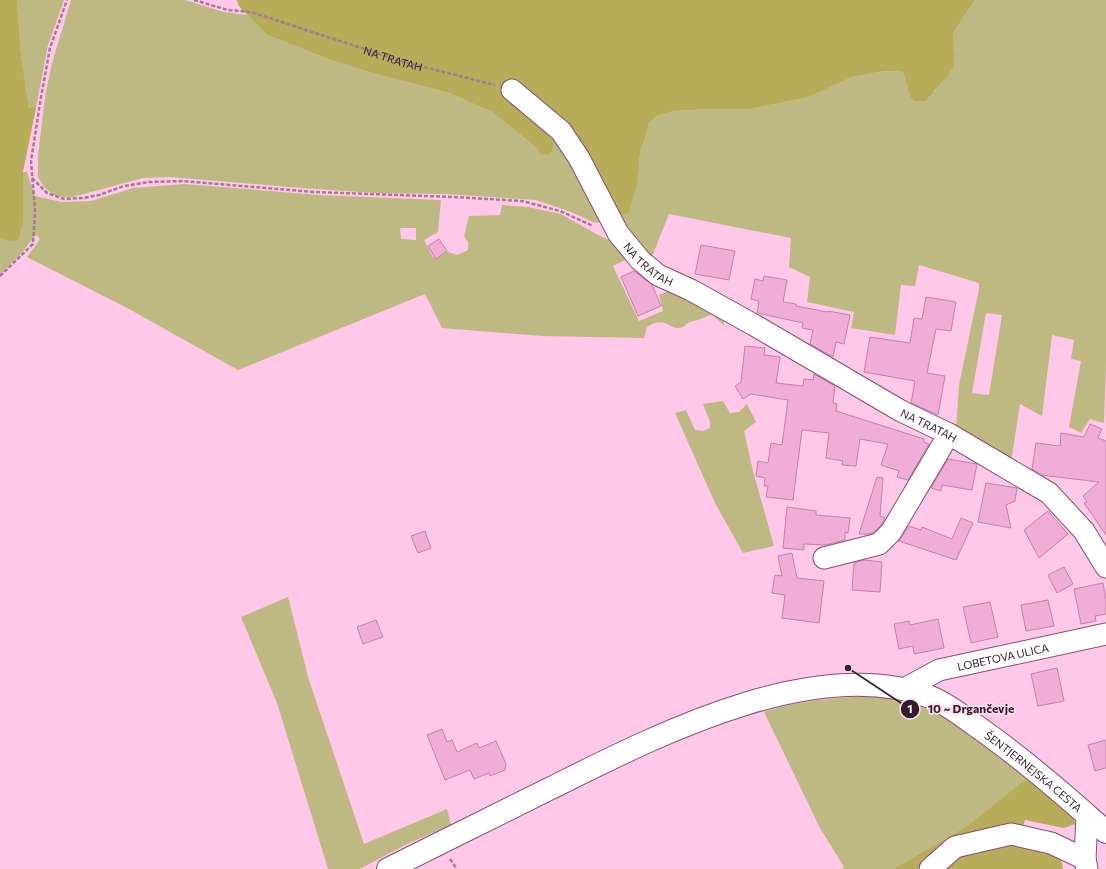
<svg xmlns="http://www.w3.org/2000/svg" width="1106" height="869" font-family="Commissioner,sans-serif">
<style>
.green{fill:#beb882;fill-rule:evenodd}
.forest{fill:#b6ac5a}
.building{fill:#f0add5;stroke:#c181a8}
.lines{fill:none;stroke-linecap:round;stroke-linejoin:round}
.minor-casing{stroke:#884d72;stroke-width:23}
.major-casing{stroke:#884d72;stroke-width:24}
.path{stroke:#a47b94;stroke-width:2.5;stroke-dasharray:4 2;stroke-linecap:butt}
.minor{stroke:#fff;stroke-width:21}
.major{stroke:#fff;stroke-width:22}
.labels{text-anchor:middle;dominant-baseline:central;stroke-width:3.5;stroke-linejoin:round;paint-order:stroke}
.street-label{font-size:11px;fill:#351c2c;stroke:#fbdeee}
.leader{fill:none;stroke:#351c2c;stroke-width:1.5}
.callout-dot{fill:#351c2c;stroke:#fbdeee;stroke-width:1.5}
.mark-label{font-size:12px;text-anchor:middle;font-weight:bold;fill:#fff}
.callout-label{font-size:12px;text-anchor:middle;font-weight:bold;fill:#351c2c;stroke:#fbdeee;stroke-width:3.5;stroke-linejoin:round;paint-order:stroke}
</style>
<rect width="100%" height="100%" fill="#ffc8e8"/>
<g class="green">
<polygon points="17,0 64,0 48,45 36,108 29,108 21,55"/>
<polygon points="71,0 185,0 224,12 247,15 267,35 328,59 372,73 449,93 492,112 538,149 552,151 555,142 574,163 605,224 593,222 571,212 536,200 446,194 375,193 301,188 170,177 143,178 69,198 53,195 44,187 38,177 38,156 45,97 52,63"/>
<path d="M 975,0 L 1106,0 L 1106,363 L 1104,423 L 1090,419 L 1081,433 L 1069,427 L 1081,361 L 1071,359 L 1074,340 L 1052,335 L 1042,416 L 1020,404 L 1011,462 L 956,429 L 959,385 L 979,289 L 979,283 L 919,265 L 915,286 L 901,285 L 895,335 L 851,328 L 854,312 L 807,302 L 810,277 L 789,267 L 791,238 L 669,214 L 651,259 L 616,217 L 638,180 L 640,154 L 649,124 L 656,116 L 674,111 L 712,109 L 750,109 L 809,97 L 852,77 L 879,72 L 890,71 L 903,72 L 910,97 L 935,91 L 954,66 L 955,56 L 953,33 ZM 986,313 L 1002,315 L 989,395 L 972,393 Z"/>
<path d="M 23,172 L 27,172 L 35,196 L 62,202 L 91,201 L 133,188 L 184,184 L 319,195 L 441,200 L 438,232 L 424,240 L 433,257 L 443,250 L 457,255 L 468,250 L 468,242 L 464,236 L 469,216 L 500,215 L 502,205 L 528,207 L 561,214 L 598,235 L 614,242 L 625,260 L 613,266 L 639,321 L 663,311 L 659,295 L 676,288 L 723,314 L 724,325 L 712,315 C 706,316 703,318 698,320 C 695,321 691,321 688,323 C 687,323 684,327 683,327 C 670,333 667,314 647,327 L 644,338 L 542,336 L 442,328 L 425,294 L 238,370 L 129,309 L 27,257 L 40,239 L 36,235 L 19,256 L 0,275 L 0,238 L 7,241 L 22,182 ZM 400,228 L 416,228 L 416,240 L 401,239 Z"/>
<polygon points="723,401 730,413 739,412 747,404 756,422 744,431 753,471 774,546 743,553 715,503 675,413 686,410 695,430 703,431 710,428 710,422 703,404"/>
<polygon points="288,597 308,677 364,844 447,809 451,825 405,845 360,869 328,869 277,703 241,617"/>
<path d="M 870,696 L 906,701 L 955,721 L 1011,763 L 1026,779 L 967,826 L 893,869 L 842,869 L 844,867 L 820,828 L 764,712 C 798,700 835,698 870,696 Z"/>
</g>
<g class="forest">
<polygon points="0,0 17,0 21,55 29,108 36,108 23,172 23,222 18,240 7,241 0,238"/>
<polygon points="237,0 975,0 953,33 955,56 954,66 946,78 925,101 915,101 910,97 903,72 890,71 879,72 852,77 809,97 750,109 712,109 674,111 656,116 649,124 640,154 638,180 629,212 616,217 566,126 535,121 555,142 552,151 548,155 541,154 538,149 492,112 449,93 372,73 328,59 267,35 247,15 239,6"/>
<polygon points="1026,779 1043,789 1074,815 1075,824 1064,828 1025,820 1020,837 1059,849 1063,869 893,869 967,826"/>
</g>
<g class="building">
<polygon points="439,239 447,251 436,259 428,246"/>
<polygon points="701,245 735,251 729,280 695,274"/>
<polygon points="634,271 652,285 661,306 638,316 621,277"/>
<polygon points="764,276 787,280 783,302 796,304 796,306 827,312 828,311 850,315 844,344 836,342 833,357 810,344 813,330 802,328 803,323 757,313 759,301 751,299 755,279 763,281"/>
<polygon points="926,297 956,302 951,331 936,329 927,373 945,376 938,415 911,403 915,381 864,372 870,337 910,343 914,318 922,319"/>
<polygon points="745,346 765,348 764,355 780,357 776,383 803,386 804,379 813,380 814,374 835,386 833,403 837,404 836,411 924,439 924,442 929,444 908,480 897,477 899,471 881,465 888,444 860,439 856,466 842,465 843,461 826,458 829,433 802,430 793,500 766,497 768,486 764,486 765,478 756,476 758,461 768,463 771,443 782,445 788,400 751,394 743,399 735,386 741,382"/>
<polygon points="1090,424 1102,429 1098,438 1106,441 1106,535 1084,503 1087,502 1083,496 1099,482 1041,475 1032,469 1036,443 1060,446 1061,433 1084,437"/>
<polygon points="948,459 977,464 972,490 942,485 941,491 931,488"/>
<polygon points="877,477 883,478 880,516 885,518 881,525 873,533 868,534 859,534"/>
<polygon points="986,483 1017,488 1015,501 1006,505 1011,528 978,522"/>
<polygon points="787,507 816,511 816,515 850,518 848,533 845,532 845,540 825,545 804,544 804,550 783,548"/>
<polygon points="1048,511 1068,534 1039,558 1024,530"/>
<polygon points="961,518 973,523 956,560 899,541 909,526 921,530 922,527 952,539"/>
<polygon points="425,531 431,548 418,553 411,536"/>
<polygon points="792,553 797,578 824,581 819,623 782,618 785,595 772,593 775,575 782,576 778,556"/>
<polygon points="864,560 882,562 880,592 852,590 854,563"/>
<polygon points="1064,567 1073,584 1057,593 1048,575"/>
<polygon points="1103,583 1106,600 1106,614 1095,616 1096,621 1081,624 1074,589"/>
<polygon points="1048,600 1054,626 1026,631 1021,605"/>
<polygon points="990,602 998,637 971,643 963,607"/>
<polygon points="938,619 944,648 914,654 913,646 899,649 894,624 909,621 910,625"/>
<polygon points="376,620 383,637 363,644 357,627"/>
<polygon points="1057,668 1064,701 1038,706 1031,674"/>
<polygon points="442,729 447,742 452,740 457,752 477,743 479,748 496,741 506,764 505,770 490,776 489,773 474,779 470,770 445,780 427,735"/>
<polygon points="1106,740 1106,768 1095,771 1088,745"/>
</g>
<g class="lines">
<g class="minor-casing">
<g id="minor">
<path id="s2" d="M 512,90 L 561,131 L 579,158 L 618,233 L 640,260 L 658,275 L 691,290 L 754,325 L 901,411 L 949,434 L 1049,493 L 1084,531 L 1106,567"/>
<polyline points="824,558 879,544 891,532 949,434"/>
<path id="s3" d="M 904,689 L 939,670 L 1106,634"/>
<polyline points="1087,815 1085,859 1087,869"/>
<polyline points="930,869 955,847 1011,834 1051,843 1085,859"/>
</g>
</g>
<g class="major-casing">
<g id="major">
<path id="s4" d="M 388,869 C 442,842 497,815 551,788 C 654,737 814,653 930,697 C 946,703 961,715 975,725 C 1021,757 1064,794 1106,832"/>
</g>
</g>
<g class="path">
<path id="s1" d="M 194,0 L 228,10 L 251,12 L 404,62 L 495,85"/>
<polyline points="32,178 47,193 64,199 83,198 99,195 124,186 149,182 183,181 314,192 454,197 522,201 560,211 593,226"/>
<polyline points="0,276 33,244 35,210 31,161 41,97 50,48 67,0"/>
<polyline points="450,859 457,869"/>
</g>
<use href="#minor" class="minor"/>
<use href="#major" class="major"/>
</g>
<g class="labels">
<g class="street-label">
<text stroke="none"><textPath href="#s1" startOffset="208">NA TRATAH</textPath></text>
<text stroke="none"><textPath href="#s2" startOffset="225">NA TRATAH</textPath></text>
<text stroke="none"><textPath href="#s2" startOffset="549">NA TRATAH</textPath></text>
<text stroke="none"><textPath href="#s3" startOffset="105">LOBETOVA ULICA</textPath></text>
<text stroke="none"><textPath href="#s4" startOffset="710">ŠENTJERNEJSKA CESTA</textPath></text>
</g>
</g>
<path class="leader" d="M848 668L910 709"/>
<g class="callout-dot">
<circle cx="848" cy="668" r="4"/>
<circle cx="910" cy="709" r="10"/>
</g>
<g class="mark-label">
<text x="910" y="713">1</text>
</g>
<g class="callout-label">
<text x="971" y="713">10 ~ Drgančevje</text>
</g>
</svg>
